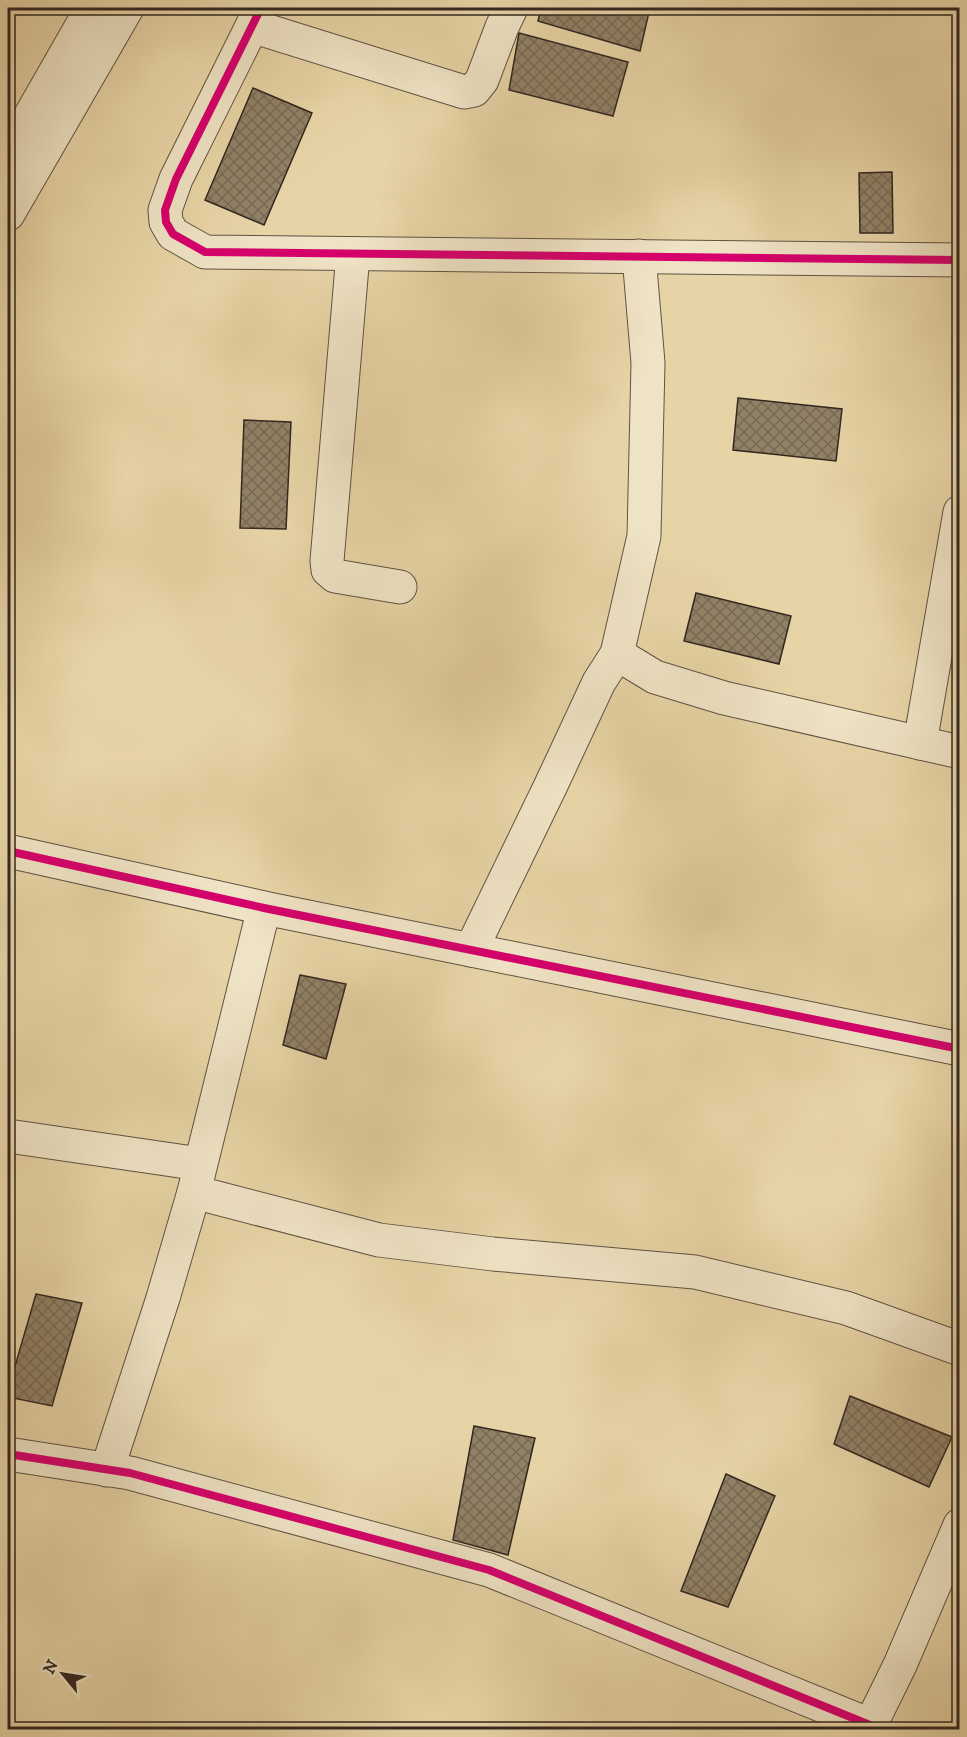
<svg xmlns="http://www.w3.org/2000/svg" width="967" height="1737" font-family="'IM FELL DW Pica',serif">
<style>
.building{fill:url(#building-cross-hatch);stroke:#332721;stroke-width:1.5}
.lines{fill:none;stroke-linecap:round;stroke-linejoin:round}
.minor-casing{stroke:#605242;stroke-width:35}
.minor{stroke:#efe3c5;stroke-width:33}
.cycleway-casing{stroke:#efe3c5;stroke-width:11}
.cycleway{stroke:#d6006c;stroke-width:8}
</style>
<defs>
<pattern id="building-cross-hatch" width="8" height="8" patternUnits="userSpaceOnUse" patternTransform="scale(1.5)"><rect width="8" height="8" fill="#918166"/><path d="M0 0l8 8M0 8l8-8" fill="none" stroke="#776a54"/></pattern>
</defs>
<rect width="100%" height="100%" fill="#e7d4a6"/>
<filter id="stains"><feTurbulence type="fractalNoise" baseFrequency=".00333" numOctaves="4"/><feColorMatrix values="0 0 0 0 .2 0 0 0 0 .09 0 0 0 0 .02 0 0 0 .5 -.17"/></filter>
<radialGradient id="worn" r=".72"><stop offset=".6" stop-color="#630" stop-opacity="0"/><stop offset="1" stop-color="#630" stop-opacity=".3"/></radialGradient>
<g class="building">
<polygon points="541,8 650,8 640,51 538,21"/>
<polygon points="519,33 628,62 613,116 509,90"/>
<polygon points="253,88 312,113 264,225 205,200"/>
<polygon points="892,172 893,233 860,233 859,173"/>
<polygon points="738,398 842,409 836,461 733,450"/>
<polygon points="244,420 291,422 286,529 240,528"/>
<polygon points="696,593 791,616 779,664 684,641"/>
<polygon points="300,975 346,984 326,1059 283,1045"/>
<polygon points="36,1294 82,1303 52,1406 8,1397 8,1390"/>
<polygon points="850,1396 952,1437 929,1487 834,1444"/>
<polygon points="474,1426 535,1438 508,1555 453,1540"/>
<polygon points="726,1474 775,1496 728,1607 681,1591"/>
<polygon points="490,1724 501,1730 487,1730"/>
</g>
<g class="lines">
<g class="minor-casing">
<g id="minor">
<polyline points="261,8 176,179 165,210 166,222 173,234 205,252 960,260"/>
<polyline points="252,26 464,92 474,90 482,80 502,27 511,8"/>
<polyline points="8,155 92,8"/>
<polyline points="8,214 127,8"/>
<polyline points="353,254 327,561 328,570 335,576 400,587"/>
<polyline points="617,654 655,677 724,698 960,752"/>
<polyline points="920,743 960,512"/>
<polyline points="8,851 264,908 960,1049"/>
<polyline points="471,950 551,785 599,682 617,654 644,536 648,363 639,256"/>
<polyline points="8,1136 200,1164"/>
<polyline points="194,1192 379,1240 493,1254 695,1272 846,1308 960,1349"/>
<polyline points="8,1454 130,1473 489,1570 870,1725"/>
<polyline points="107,1470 163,1298 194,1192 264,908"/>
<polyline points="868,1730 900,1665 960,1525"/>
</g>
</g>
<use href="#minor" class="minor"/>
<g class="cycleway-casing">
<g id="cycleway">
<polyline points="261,8 176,179 165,210 166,222 173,234 205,252 960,260"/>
<polyline points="8,851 264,908 960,1049"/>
<polyline points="8,1454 130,1473 489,1570 870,1725"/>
</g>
</g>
<use href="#cycleway" class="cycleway"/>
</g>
<rect width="967" height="1737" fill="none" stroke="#e7d4a6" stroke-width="30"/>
<rect x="9" y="9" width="949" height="1719" fill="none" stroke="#332721" stroke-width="3"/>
<rect x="15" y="15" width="937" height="1707" fill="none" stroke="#332721" stroke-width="1.5"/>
<g transform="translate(63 1674) rotate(300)" stroke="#efe3c5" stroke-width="4.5" paint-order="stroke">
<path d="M0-4.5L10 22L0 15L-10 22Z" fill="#332721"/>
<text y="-9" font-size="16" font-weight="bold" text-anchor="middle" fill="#332721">N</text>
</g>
<rect width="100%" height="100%" filter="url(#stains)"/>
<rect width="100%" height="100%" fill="url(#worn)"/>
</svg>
